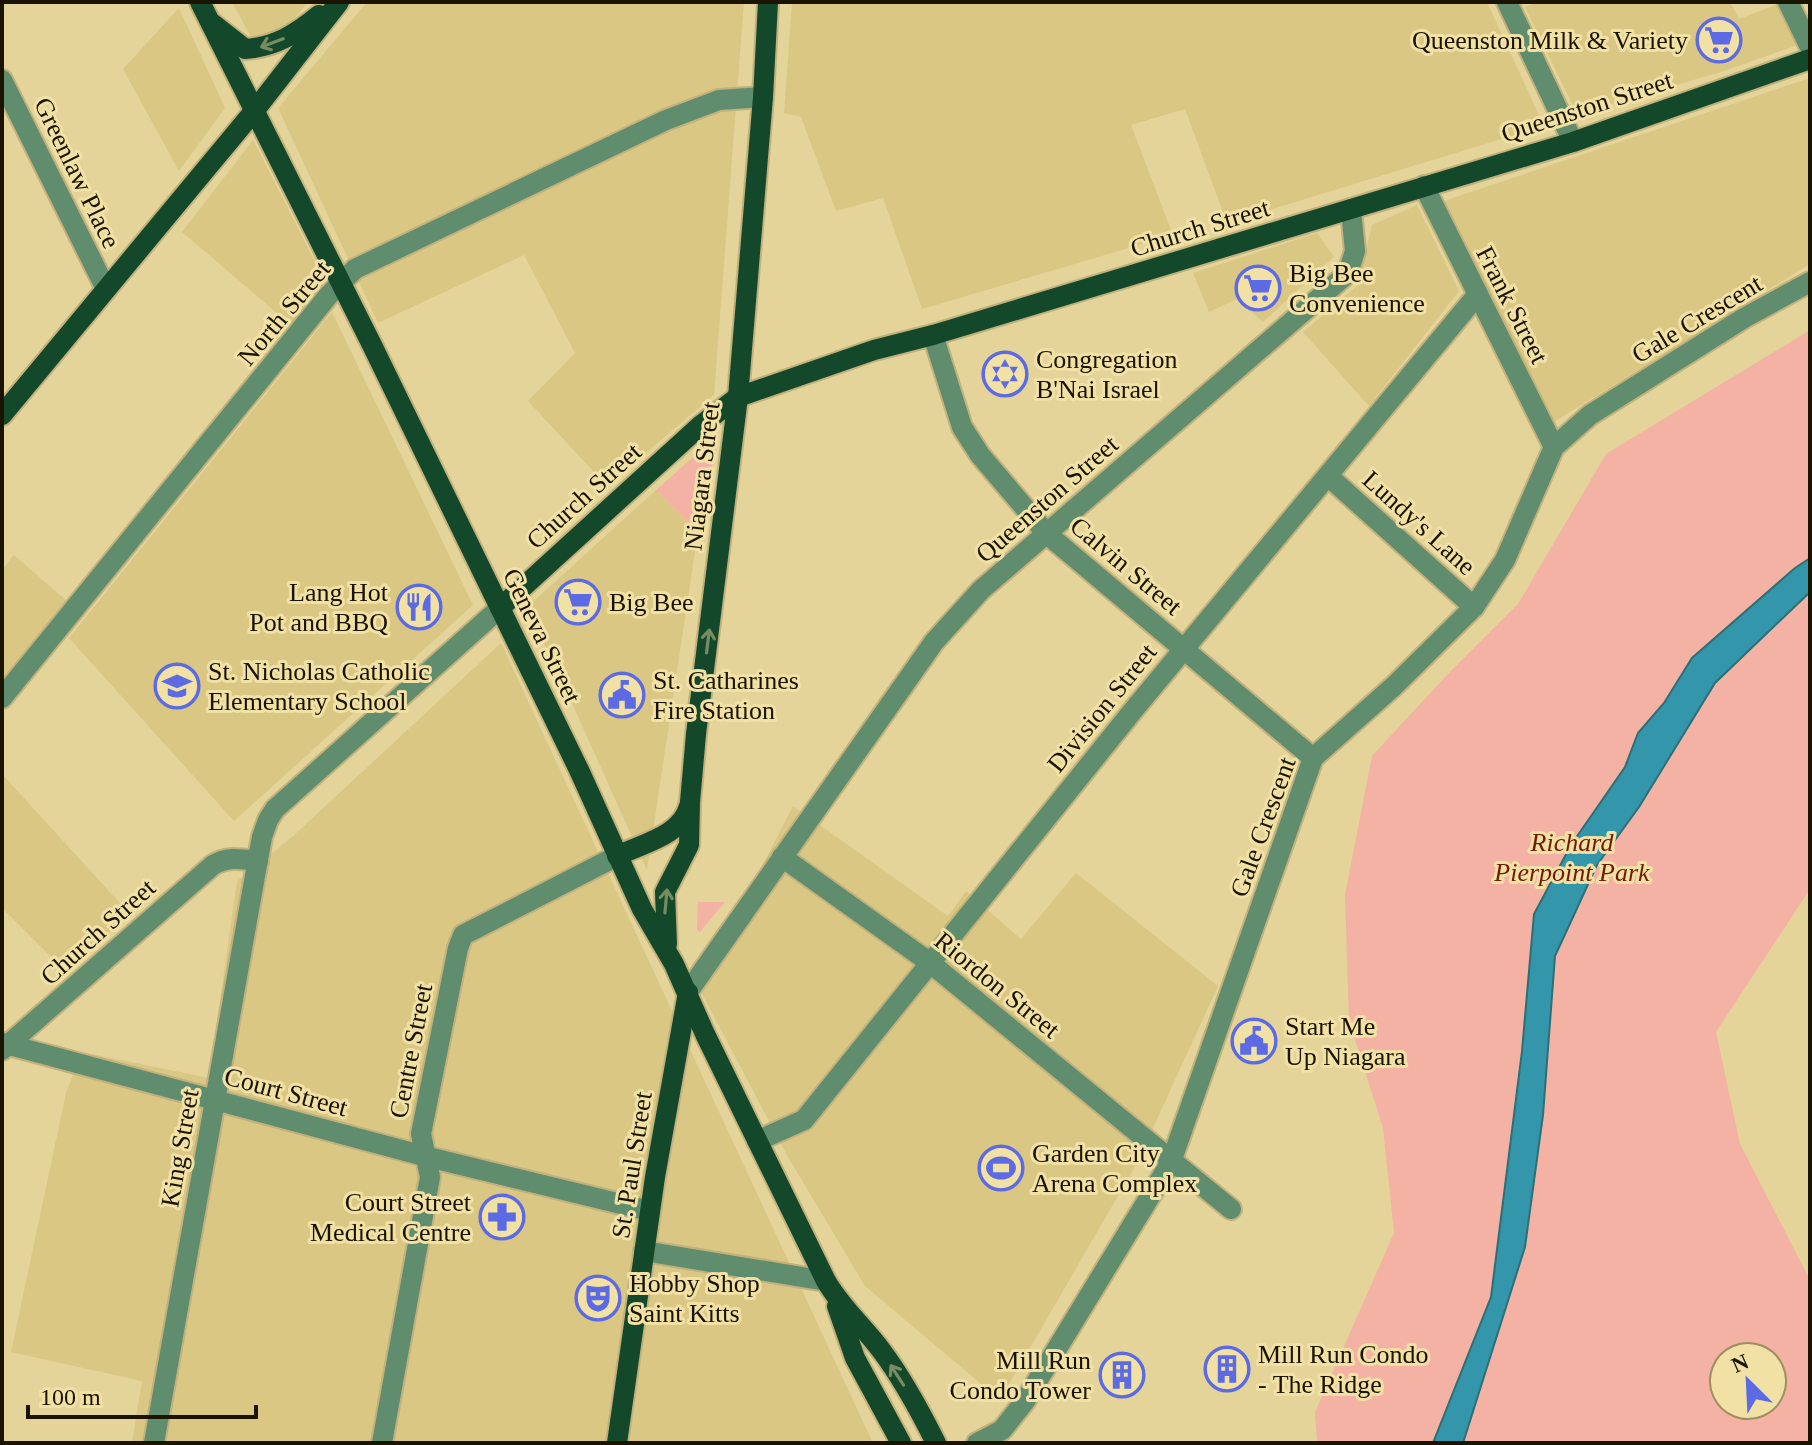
<svg xmlns="http://www.w3.org/2000/svg" width="1812" height="1445" font-family="Georgia,serif">
<style>
.built{fill:#dac784}
.green{fill:#f3b2a3;fill-rule:evenodd}
.water{fill:#3496aa;stroke:#2c6f77;stroke-width:2}
.lines{fill:none;stroke-linecap:round;stroke-linejoin:round}
.minor-casing{stroke:#c0b17d;stroke-width:24}
.major-casing{stroke:#c0b17d;stroke-width:24}
.minor{stroke:#5f8d6e;stroke-width:20}
.major{stroke:#13492a;stroke-width:20}
.oneway{stroke:#778d61}
.labels{text-anchor:middle;dominant-baseline:central;stroke-width:6;stroke-linejoin:round;paint-order:stroke}
.poi-label{font-size:26px;fill:#191300;stroke:#f2e1a5;text-anchor:start}
.street-label{font-size:26px;fill:#191300;stroke:#f2e1a5}
.park-label{font-size:26px;font-style:italic;fill:#711b07;stroke:#f2e1a5}
</style>
<rect width="100%" height="100%" fill="#e5d499"/>
<g class="built">
<polygon points="232,2 308,2 273,44 252,39"/>
<polygon points="367,2 744,2 714,395 607,486 528,401 575,353 524,255 378,323 278,108"/>
<polygon points="792,2 1487,2 1544,126 1227,223 1185,109 1131,125 1173,235 922,309 883,198 836,211 801,117 784,113"/>
<polygon points="1537,2 1730,2 1739,19 1778,4 1798,45 1721,72 1577,114 1525,7"/>
<polygon points="179,8 225,108 179,171 123,69"/>
<polygon points="1810,78 1810,264 1549,425 1444,201"/>
<polygon points="253,140 328,287 292,326 182,232"/>
<polygon points="1417,205 1459,291 1369,406 1303,332 1358,285 1372,225"/>
<polygon points="1317,233 1334,257 1263,322 1237,299 1209,312 1193,273"/>
<polygon points="332,312 473,605 234,821 69,638"/>
<polygon points="656,490 698,532 647,870 548,650 524,610"/>
<polygon points="14,555 69,603 2,682 2,570"/>
<polygon points="501,643 873,1443 132,1443 142,1381 11,1352 66,1093 82,1052 209,1078 237,881 292,837"/>
<polygon points="2,774 129,913 67,973 2,908"/>
<polygon points="793,806 948,916 966,891 1021,939 1076,873 1218,986 1137,1163 1000,1400 865,1286 788,1157 702,994 739,911"/>
</g>
<g class="green">
<path d="M 1810,330 L 1810,889 L 1716,1032 L 1740,1144 L 1810,1280 L 1810,1443 L 1317,1443 L 1315,1412 L 1394,1233 L 1383,1128 L 1349,1021 L 1345,895 L 1372,756 L 1446,676 L 1518,604 L 1606,454 ZM 1724,1357 L 1772,1357 L 1772,1405 L 1724,1405 Z"/>
<polygon points="719,434 698,532 656,490"/>
<polygon points="698,902 725,902 700,932 697,930"/>
</g>
<polygon class="water" points="1810,558 1810,592 1715,683 1639,807 1597,865 1555,956 1543,1115 1525,1247 1463,1443 1433,1443 1491,1297 1522,1051 1534,914 1571,845 1625,767 1638,733 1664,703 1692,658 1795,568"/>
<g class="lines">
<g class="minor-casing">
<g id="minor">
<polyline points="1507,2 1573,142"/>
<polyline points="1788,2 1810,47"/>
<polyline points="2,80 106,289"/>
<polyline points="1424,186 1554,447"/>
<polyline points="933,335 962,427 980,455 1047,534 1313,758"/>
<polyline points="1328,476 1474,607"/>
<polyline points="2,698 328,296 355,269 666,120 719,100 763,97"/>
<polyline points="782,857 929,962 1231,1209"/>
<polyline points="688,992 934,642 981,590 1348,273 1355,251 1351,210"/>
<polyline points="2,1043 424,1156 650,1211"/>
<path d="M 2,1050 L 213,865 C 228,856 241,859 258,861"/>
<polyline points="757,1141 804,1120 1131,713 1478,294"/>
<polyline points="644,1251 826,1281"/>
<polyline points="154,1443 253,887 262,837 268,820 275,809 500,608"/>
<polyline points="382,1443 430,1177 421,1134 458,948 463,935 617,856"/>
<polyline points="977,1443 1002,1430 1025,1401 1171,1162 1313,758 1394,686 1474,607 1505,560 1554,447 1590,415 1744,318 1810,282"/>
</g>
</g>
<g class="major-casing">
<g id="major">
<path d="M 200,2 L 372,345 L 579,770 L 642,909 L 674,964 L 705,1034 L 826,1281 C 841,1307 863,1326 881,1350 C 903,1379 920,1411 936,1443"/>
<path d="M 213,24 L 245,49 C 275,47 296,34 319,15"/>
<polyline points="2,415 255,110 339,2"/>
<polyline points="500,608 701,425 738,397 874,350 933,335 1573,142 1810,59"/>
<path d="M 617,856 C 643,843 681,836 689,806"/>
<polyline points="667,944 665,892 689,845 690,802 696,734 738,397 763,97 768,2"/>
<polyline points="837,1306 855,1358 901,1443"/>
<polyline points="617,1443 655,1177 688,992"/>
</g>
</g>
<use href="#minor" class="minor"/>
<use href="#major" class="major"/>
</g>
<defs><path id="oneway-shaft" d="M-6 0H5M1.5-3L5.5 0L1.5 3" fill="none" stroke-width="1.6" stroke-linecap="round" stroke-linejoin="round" transform="scale(2)"/></defs>
<g class="oneway">
<use href="#oneway-shaft" transform="translate(272 43) rotate(159)"/>
<use href="#oneway-shaft" transform="translate(708 641) rotate(-83)"/>
<use href="#oneway-shaft" transform="translate(666 901) rotate(-85)"/>
<use href="#oneway-shaft" transform="translate(897 1375) rotate(-123)"/>
</g>
<defs>
<g id="supermarket-ring" transform="scale(2.3)"><circle r="9.5" fill="#f2e1a5" stroke="#5c6be3" stroke-width="1.5"/><path d="M-6-5.5h2.5l.6 2H6L4.5 2H-2.5L-4.4-4H-6ZM-1.5 3.2a1.3 1.3 0 1 0 .1 0ZM3 3.2a1.3 1.3 0 1 0 .1 0Z" fill="#5c6be3"/></g>
<g id="synagogue-ring" transform="scale(2.3)"><circle r="9.5" fill="#f2e1a5" stroke="#5c6be3" stroke-width="1.5"/><path d="M0-6.5L5.6 3.2H-5.6ZM0 6.5L5.6-3.2H-5.6Z" fill="#5c6be3"/></g>
<g id="restaurant-ring" transform="scale(2.3)"><circle r="9.5" fill="#f2e1a5" stroke="#5c6be3" stroke-width="1.5"/><path d="M-5-6h1v4h1v-4h1v4h1v-4h1v5L-1.5 .5V6h-2V.5L-5-1ZM5-6V6H3V1.5H1.5Q1.5-4 5-6Z" fill="#5c6be3"/></g>
<g id="school-ring" transform="scale(2.3)"><circle r="9.5" fill="#f2e1a5" stroke="#5c6be3" stroke-width="1.5"/><path d="M0-5L7-2L0 1L-7-2ZM-4 1L0 2.5L4 1V4Q0 6-4 4Z" fill="#5c6be3"/></g>
<g id="civic-ring" transform="scale(2.3)"><circle r="9.5" fill="#f2e1a5" stroke="#5c6be3" stroke-width="1.5"/><path d="M-.6-6.5H3V-4.5H.6V-3L4-1V1h2V6H-6V1h2V-1L-.6-3ZM-1.2 2.5V6h2.4V2.5Z" fill="#5c6be3"/></g>
<g id="stadium-ring" transform="scale(2.3)"><circle r="9.5" fill="#f2e1a5" stroke="#5c6be3" stroke-width="1.5"/><path d="M0-5a6.5 5 0 1 0 0 10a6.5 5 0 1 0 0-10ZM-3.5-1.8h7v3.6h-7Z" fill="#5c6be3"/></g>
<g id="pharmacy-ring" transform="scale(2.3)"><circle r="9.5" fill="#f2e1a5" stroke="#5c6be3" stroke-width="1.5"/><path d="M-2-6h4v4h4v4h-4v4h-4v-4h-4v-4h4Z" fill="#5c6be3"/></g>
<g id="theatre-ring" transform="scale(2.3)"><circle r="9.5" fill="#f2e1a5" stroke="#5c6be3" stroke-width="1.5"/><path d="M-5-5.5Q0-4 5-5.5V0Q5 5 0 6Q-5 5-5 0ZM-3.3-2.5H-1v1.5H-3.3ZM1-2.5H3.3v1.5H1ZM-2.8 1Q0 5.5 2.8 1Z" fill="#5c6be3"/></g>
<g id="building-ring" transform="scale(2.3)"><circle r="9.5" fill="#f2e1a5" stroke="#5c6be3" stroke-width="1.5"/><path d="M-4-6H4V6H1V3H-1V6H-4ZM-2.5-4.3h1.7v1.8h-1.7ZM.8-4.3h1.7v1.8H.8ZM-2.5-1h1.7V.8h-1.7ZM.8-1h1.7V.8H.8Z" fill="#5c6be3"/></g>
</defs>
<g fill-rule="evenodd">
<use href="#supermarket-ring" x="1719" y="40"/>
<use href="#supermarket-ring" x="1258" y="288"/>
<use href="#synagogue-ring" x="1005" y="374"/>
<use href="#supermarket-ring" x="578" y="602"/>
<use href="#restaurant-ring" x="419" y="607"/>
<use href="#school-ring" x="177" y="686"/>
<use href="#civic-ring" x="622" y="695"/>
<use href="#civic-ring" x="1254" y="1041"/>
<use href="#stadium-ring" x="1001" y="1168"/>
<use href="#pharmacy-ring" x="502" y="1217"/>
<use href="#theatre-ring" x="598" y="1298"/>
<use href="#building-ring" x="1227" y="1369"/>
<use href="#building-ring" x="1122" y="1375"/>
</g>
<g class="labels">
<g class="poi-label">
<text x="1688" y="40" text-anchor="end">Queenston Milk &amp; Variety</text>
<text x="1289" y="273">Big Bee<tspan x="1289" dy="30">Convenience</tspan></text>
<text x="1036" y="359">Congregation<tspan x="1036" dy="30">B'Nai Israel</tspan></text>
<text x="388" y="592" text-anchor="end">Lang Hot<tspan x="388" dy="30">Pot and BBQ</tspan></text>
<text x="609" y="602">Big Bee</text>
<text x="208" y="671">St. Nicholas Catholic<tspan x="208" dy="30">Elementary School</tspan></text>
<text x="653" y="680">St. Catharines<tspan x="653" dy="30">Fire Station</tspan></text>
<text x="1285" y="1026">Start Me<tspan x="1285" dy="30">Up Niagara</tspan></text>
<text x="1032" y="1153">Garden City<tspan x="1032" dy="30">Arena Complex</tspan></text>
<text x="471" y="1202" text-anchor="end">Court Street<tspan x="471" dy="30">Medical Centre</tspan></text>
<text x="629" y="1283">Hobby Shop<tspan x="629" dy="30">Saint Kitts</tspan></text>
<text x="1258" y="1354">Mill Run Condo<tspan x="1258" dy="30">- The Ridge</tspan></text>
<text x="1091" y="1360" text-anchor="end">Mill Run<tspan x="1091" dy="30">Condo Tower</tspan></text>
</g>
<g class="street-label">
<text transform="translate(1587 107) rotate(-18)">Queenston Street</text>
<text transform="translate(77 173) rotate(64)">Greenlaw Place</text>
<text transform="translate(1200 228) rotate(-17)">Church Street</text>
<text transform="translate(1512 305) rotate(63)">Frank Street</text>
<text transform="translate(284 313) rotate(-50)">North Street</text>
<text transform="translate(1697 319) rotate(-31)">Gale Crescent</text>
<text transform="translate(702 476) rotate(-83)">Niagara Street</text>
<text transform="translate(584 496) rotate(-42)">Church Street</text>
<text transform="translate(1047 499) rotate(-41)">Queenston Street</text>
<text transform="translate(1419 523) rotate(42)">Lundy's Lane</text>
<text transform="translate(1126 566) rotate(40)">Calvin Street</text>
<text transform="translate(542 636) rotate(64)">Geneva Street</text>
<text transform="translate(1102 708) rotate(-51)">Division Street</text>
<text transform="translate(1263 827) rotate(-70)">Gale Crescent</text>
<text transform="translate(98 932) rotate(-42)">Church Street</text>
<text transform="translate(997 985) rotate(39)">Riordon Street</text>
<text transform="translate(411 1051) rotate(-79)">Centre Street</text>
<text transform="translate(286 1092) rotate(15)">Court Street</text>
<text transform="translate(180 1148) rotate(-80)">King Street</text>
<text transform="translate(632 1165) rotate(-81)">St. Paul Street</text>
</g>
<g class="park-label">
<text x="1572" y="842">Richard<tspan x="1572" dy="30">Pierpoint Park</tspan></text>
</g>
</g>
<rect width="1812" height="1445" fill="none" stroke="#191300" stroke-width="8"/>
<g transform="translate(1748 1381) rotate(336)"><circle r="38" fill="#f2e1a5" stroke="#9b8f63" stroke-width="2"/>
<path d="M0-6L14 30L0 20L-14 30Z" fill="#5c6be3"/>
<text y="-12" font-size="22" font-weight="bold" text-anchor="middle" fill="#191300">N</text>
</g>
<path d="M28 1405v12h228v-12" fill="none" stroke="#191300" stroke-width="4"/>
<text x="40" y="1405" font-size="24" fill="#191300" stroke="#f2e1a5" stroke-width="6" paint-order="stroke">100 m</text>
</svg>
